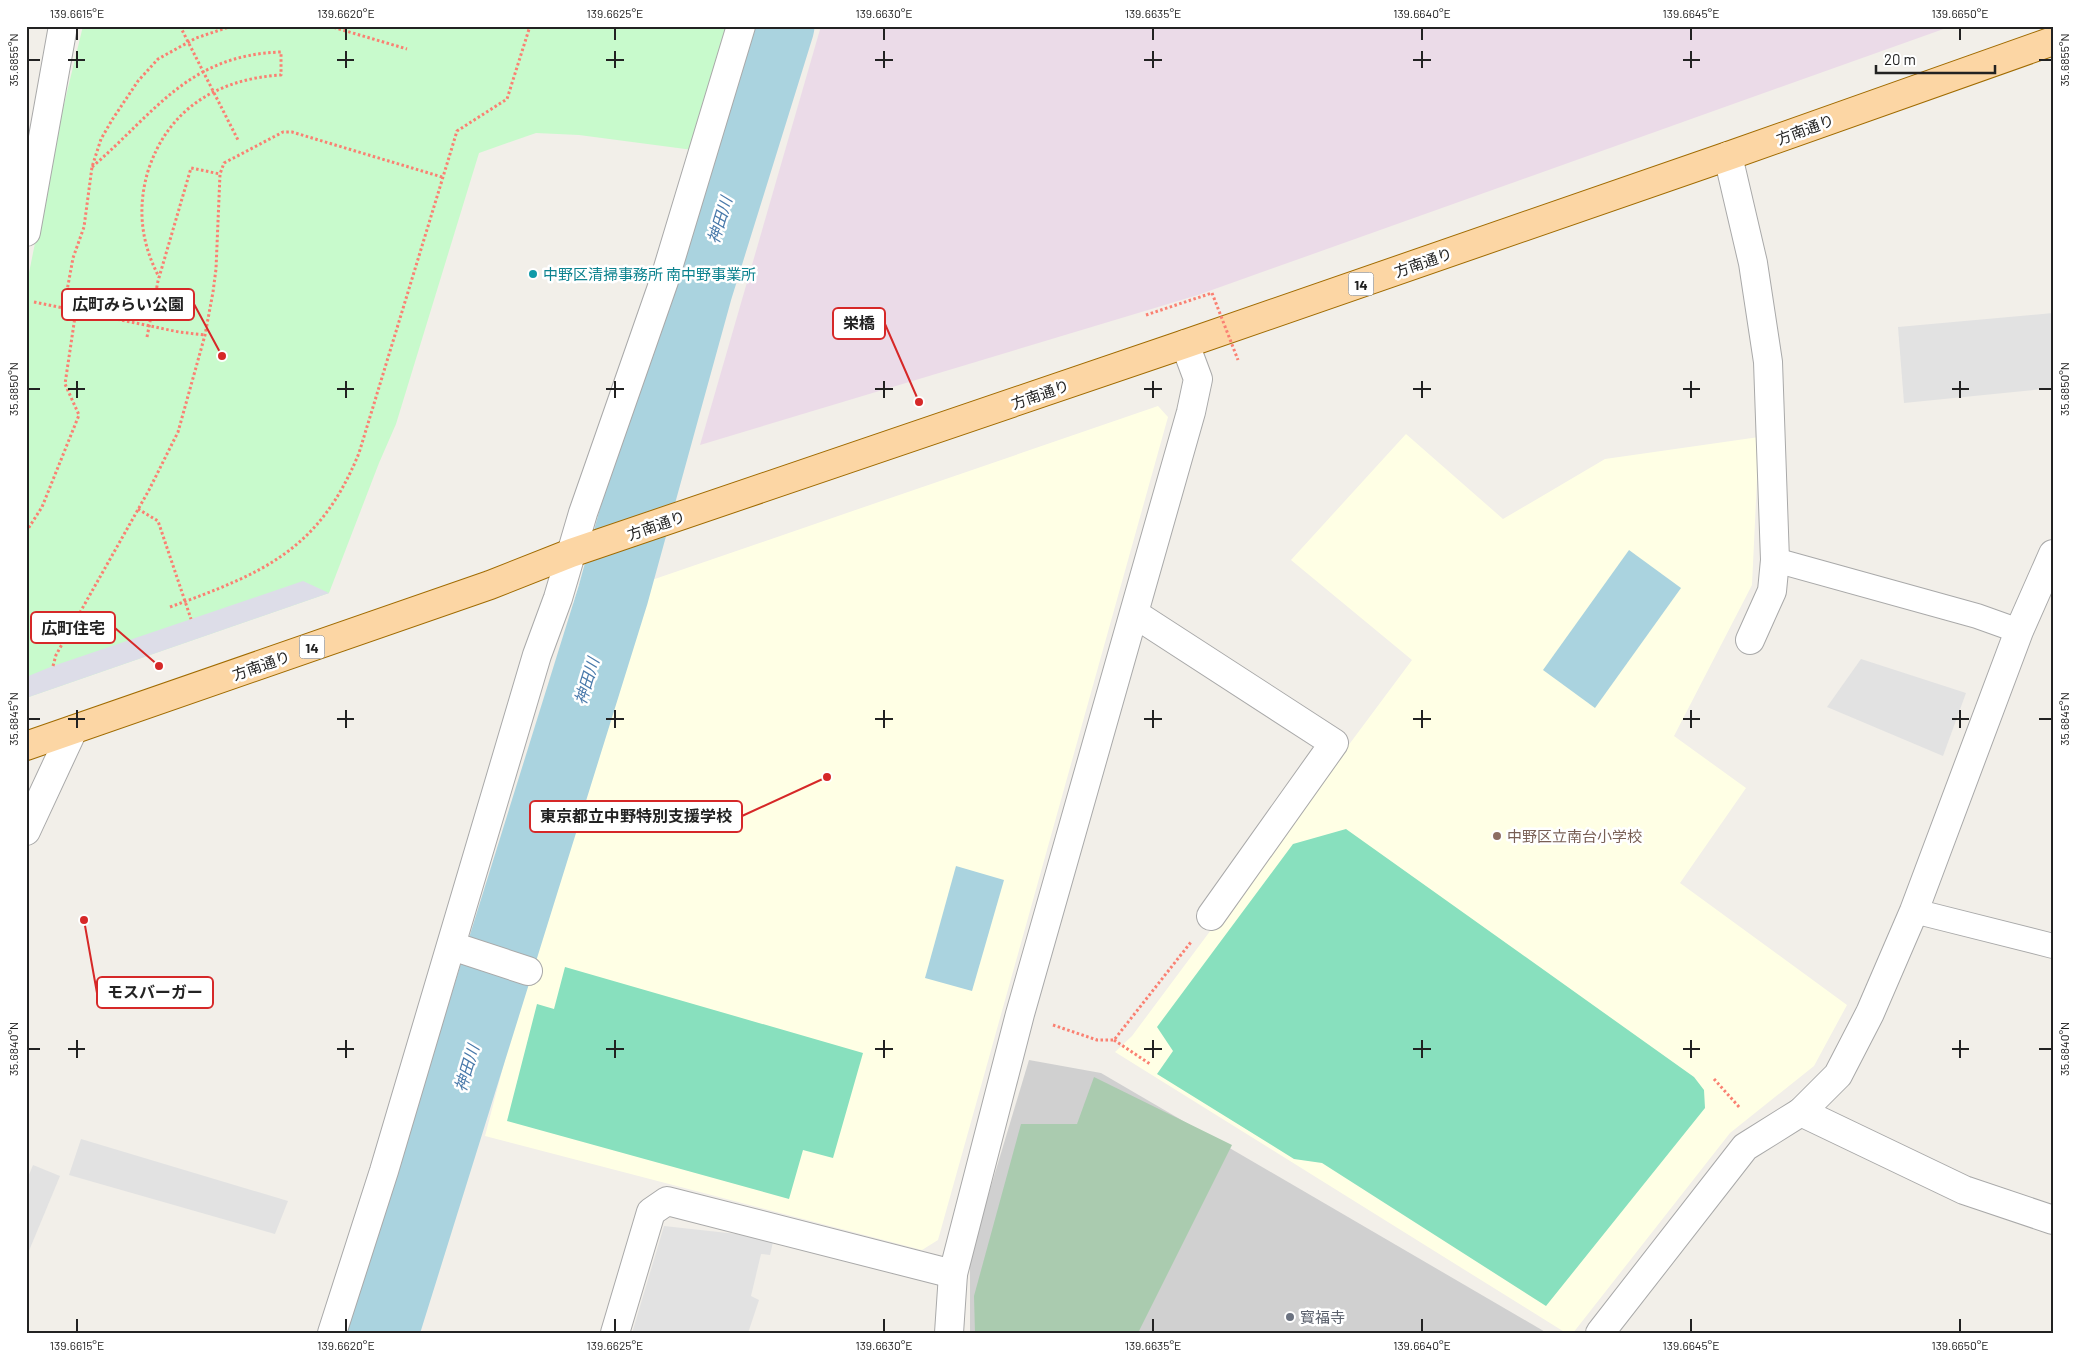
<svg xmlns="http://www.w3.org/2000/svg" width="2079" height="1359" font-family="Barlow,'Noto Sans JP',sans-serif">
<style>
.industrial{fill:#ebdbe8}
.education{fill:#ffffe5}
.religious{fill:#d0d0d0}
.cemetery{fill:#aacbaf}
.park{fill:#c8facc}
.pitch{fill:#88e0be}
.parking{fill:#e2e2e2}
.plaza{fill:#dddde8}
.water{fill:#aad3df}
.pier{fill:#fff}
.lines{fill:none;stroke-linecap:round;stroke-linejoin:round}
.river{stroke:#aad3df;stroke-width:71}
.service-casing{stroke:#a9a9a9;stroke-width:26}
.minor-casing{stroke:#a9a9a9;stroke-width:30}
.primary-casing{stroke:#a06b00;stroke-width:30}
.path{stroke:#fa8072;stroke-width:3;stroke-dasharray:2.5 2.5;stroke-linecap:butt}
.service{stroke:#fff;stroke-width:24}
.minor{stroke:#fff;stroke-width:28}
.primary{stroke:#fcd6a4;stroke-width:28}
.path-bridge{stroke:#fa8072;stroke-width:3;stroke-dasharray:2.5 2.5;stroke-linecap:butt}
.ticks{fill:none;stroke:#222;stroke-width:2}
.culture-dot{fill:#0f9aa8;stroke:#fff;stroke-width:2}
.education-dot{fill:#8d6e63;stroke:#fff;stroke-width:2}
.worship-dot{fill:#6b7280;stroke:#fff;stroke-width:2}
.labels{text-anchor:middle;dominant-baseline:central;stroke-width:5;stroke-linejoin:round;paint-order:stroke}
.shield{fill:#fff;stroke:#646464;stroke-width:1}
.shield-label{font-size:14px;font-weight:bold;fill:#222}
.street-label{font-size:15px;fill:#222;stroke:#fff}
.culture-label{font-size:15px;fill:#0d838f;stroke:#fff;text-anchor:start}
.education-label{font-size:15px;fill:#785e54;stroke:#fff;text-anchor:start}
.worship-label{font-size:15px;fill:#5b616d;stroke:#fff;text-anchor:start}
.water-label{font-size:16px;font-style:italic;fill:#4a7aab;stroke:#fff}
.leader{fill:none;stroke:#d62828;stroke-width:2}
.callout-dot{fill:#d62828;stroke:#fff;stroke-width:2}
.callout{fill:#fff;stroke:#d62828;stroke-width:2}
.callout-label{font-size:16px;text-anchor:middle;font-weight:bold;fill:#222}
.neatline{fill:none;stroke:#222;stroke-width:2}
.ticks-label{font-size:12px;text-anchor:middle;fill:#222}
</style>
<rect width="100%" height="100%" fill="#f2efe9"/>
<polygon class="industrial" points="821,26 1952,26 1198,295 700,445"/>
<g class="education">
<polygon points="1158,406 1168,417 938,1240 922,1250 485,1136 528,971 646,582"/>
<polygon points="1406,434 1503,519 1605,459 1759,437 1752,585 1674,736 1746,788 1680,883 1847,1005 1814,1066 1730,1133 1573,1333 1566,1333 1115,1052 1132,1036 1412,660 1291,560"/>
</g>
<polygon class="religious" points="1029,1060 1101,1073 1547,1333 970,1333 970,1256"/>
<polygon class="cemetery" points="1094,1077 1232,1145 1138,1333 975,1333 974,1296 1021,1124 1077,1124"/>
<polygon class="park" points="83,26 726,26 693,150 579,135 536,133 479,153 396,424 379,463 329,593 26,698 26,288 57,133"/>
<g class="pitch">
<polygon points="1346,829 1694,1077 1704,1090 1705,1108 1546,1306 1322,1163 1294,1159 1157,1074 1173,1051 1157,1027 1293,844"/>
<polygon points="565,967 863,1053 833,1158 803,1150 789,1199 507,1121 537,1004 554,1009"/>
</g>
<g class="parking">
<polygon points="2053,313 2053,388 1904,403 1898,327"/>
<polygon points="1861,659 1966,693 1943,756 1827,707"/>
<polygon points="81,1139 288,1201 275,1234 69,1175"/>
<polygon points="33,1165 60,1176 26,1258 26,1182"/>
<polygon points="664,1226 746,1235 773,1242 770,1255 761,1254 751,1296 759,1300 748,1333 632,1333"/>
</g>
<polygon class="plaza" points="303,581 329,593 26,698 26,677 53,666"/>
<g class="water">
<polygon points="1629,550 1681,588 1595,708 1543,670"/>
<polygon points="956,866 1004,880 972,991 925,978"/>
</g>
<polygon class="pier" points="677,474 646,581 573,604 607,495"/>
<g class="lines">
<polyline class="river" points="383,1333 613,595 697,290 779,26"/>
<g class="service-casing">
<g id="service">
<polyline points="1775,560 1977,616 2019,631"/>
<polyline points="1914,911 2053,946"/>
</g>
</g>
<g class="minor-casing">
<g id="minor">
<polyline points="1728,156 1753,263 1768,362 1775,560 1772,591 1750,640"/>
<polyline points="26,232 63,26"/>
<polyline points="1135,614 1334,743 1211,916"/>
<polyline points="26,831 73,730"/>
<polyline points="452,946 528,971"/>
<polyline points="1801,1112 1964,1190 2053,1220"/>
<polyline points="332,1333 384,1171 537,655 558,598 583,513 664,281 741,26"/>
<polyline points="615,1333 651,1212 667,1201 953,1274"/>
<polyline points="949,1333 953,1274 1020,1014 1191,412 1198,379 1185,344"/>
<polyline points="1600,1333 1745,1147 1801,1112 1838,1075 1870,1013 1914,911 2019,631 2053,554"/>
</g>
</g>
<g class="primary-casing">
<polyline id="primary" points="26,746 490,585 571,553 1185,344 1728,156 2053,41"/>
</g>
<g class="path">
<polyline points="180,26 238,140"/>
<polyline points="329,26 407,49"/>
<path d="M 92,167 C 156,112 188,55 281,52 L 281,75 C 217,79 168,109 148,171 C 137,208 141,243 159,277"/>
<polyline points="34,302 179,332 205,335"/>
<polyline points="64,307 73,258 84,227 92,167 101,139 112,120 138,81 158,59 196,38 232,26"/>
<polyline points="1146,315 1212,293"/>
<polyline points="147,337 158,281 191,168 220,174"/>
<polyline points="138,509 158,521 191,619"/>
<polyline points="26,532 42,507 79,415 65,384 76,310"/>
<path d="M 170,607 C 263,573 319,551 359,453 L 457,131 L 507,99 L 530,26"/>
<polyline points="53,666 56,655 149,490 178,432 205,335 213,292 216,269 220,174 224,163 283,132 292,132 442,177"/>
<polyline points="1053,1025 1097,1040 1114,1040 1191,942"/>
<polyline points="1114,1040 1150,1064"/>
<polyline points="1714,1079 1740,1108"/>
</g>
<use href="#service" class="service"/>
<use href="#minor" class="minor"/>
<use href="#primary" class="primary"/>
<polyline class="path-bridge" points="1212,293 1238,360"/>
</g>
<path class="ticks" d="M 77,28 L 77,40M 346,28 L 346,40M 615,28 L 615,40M 884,28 L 884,40M 1153,28 L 1153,40M 1422,28 L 1422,40M 1691,28 L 1691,40M 1960,28 L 1960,40M 77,51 L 77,68M 346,51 L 346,68M 615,51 L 615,68M 884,51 L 884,68M 1153,51 L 1153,68M 1422,51 L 1422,68M 1691,51 L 1691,68M 28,60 L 40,60M 68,60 L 85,60M 337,60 L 354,60M 606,60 L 624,60M 875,60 L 893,60M 1144,60 L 1162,60M 1413,60 L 1431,60M 1683,60 L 1700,60M 2039,60 L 2052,60M 77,381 L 77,398M 346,381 L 346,398M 615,381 L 615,398M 884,381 L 884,398M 1153,381 L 1153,398M 1422,381 L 1422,398M 1691,381 L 1691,398M 1960,381 L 1960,398M 28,389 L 40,389M 68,389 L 85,389M 337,389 L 354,389M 606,389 L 624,389M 875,389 L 893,389M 1144,389 L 1162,389M 1413,389 L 1431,389M 1683,389 L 1700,389M 1952,389 L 1969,389M 2039,389 L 2052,389M 77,710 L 77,728M 346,710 L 346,728M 615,710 L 615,728M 884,710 L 884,728M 1153,710 L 1153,728M 1422,710 L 1422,728M 1691,710 L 1691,728M 1960,710 L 1960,728M 28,719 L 40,719M 68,719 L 85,719M 337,719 L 354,719M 606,719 L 624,719M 875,719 L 893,719M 1144,719 L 1162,719M 1413,719 L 1431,719M 1683,719 L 1700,719M 1952,719 L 1969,719M 2039,719 L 2052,719M 77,1040 L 77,1058M 346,1040 L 346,1058M 615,1040 L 615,1058M 884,1040 L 884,1058M 1153,1040 L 1153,1058M 1422,1040 L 1422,1058M 1691,1040 L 1691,1058M 1960,1040 L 1960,1058M 28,1049 L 40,1049M 68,1049 L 85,1049M 337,1049 L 354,1049M 606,1049 L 624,1049M 875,1049 L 893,1049M 1144,1049 L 1162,1049M 1413,1049 L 1431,1049M 1683,1049 L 1700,1049M 1952,1049 L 1969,1049M 2039,1049 L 2052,1049M 77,1319 L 77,1332M 346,1319 L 346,1332M 615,1319 L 615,1332M 884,1319 L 884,1332M 1153,1319 L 1153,1332M 1422,1319 L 1422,1332M 1691,1319 L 1691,1332M 1960,1319 L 1960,1332"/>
<circle class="culture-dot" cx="533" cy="274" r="5"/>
<circle class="education-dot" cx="1497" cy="836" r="5"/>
<circle class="worship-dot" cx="1290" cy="1317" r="5"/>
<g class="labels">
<g class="shield">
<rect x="1348.5" y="272.5" width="25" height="23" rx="4"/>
<rect x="299.5" y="635.5" width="25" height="23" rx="4"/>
</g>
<g class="shield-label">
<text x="1361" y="284">14</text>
<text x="312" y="647">14</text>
</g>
<g class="street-label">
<text transform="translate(1805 129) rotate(-20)">方南通り</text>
<text transform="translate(1423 262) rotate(-19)">方南通り</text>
<text transform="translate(1040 394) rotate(-19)">方南通り</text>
<text transform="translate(656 525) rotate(-19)">方南通り</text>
<text transform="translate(261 665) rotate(-19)">方南通り</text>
</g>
<g class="culture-label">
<text x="543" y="274">中野区清掃事務所 南中野事業所</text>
</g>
<g class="education-label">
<text x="1507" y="836">中野区立南台小学校</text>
</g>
<g class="worship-label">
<text x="1300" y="1317">寳福寺</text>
</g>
<g class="water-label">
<text transform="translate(719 220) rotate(-73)">神田川</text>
<text transform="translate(586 681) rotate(-73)">神田川</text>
<text transform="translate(466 1068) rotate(-73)">神田川</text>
</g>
</g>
<path class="leader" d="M222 356L194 304M919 402L885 324M159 666L115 628M827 777L742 816M84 920L97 993"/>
<g class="callout-dot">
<circle cx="222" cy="356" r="5"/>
<circle cx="919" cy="402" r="5"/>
<circle cx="159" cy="666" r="5"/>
<circle cx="827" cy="777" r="5"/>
<circle cx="84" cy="920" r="5"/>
</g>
<g class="callout">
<rect x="62" y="289" width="132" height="31" rx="5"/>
<rect x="833" y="308" width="52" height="31" rx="5"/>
<rect x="31" y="612" width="84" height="31" rx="5"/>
<rect x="530" y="801" width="212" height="31" rx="5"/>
<rect x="97" y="977" width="116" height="31" rx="5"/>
</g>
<g class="callout-label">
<text x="128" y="310">広町みらい公園</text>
<text x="859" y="329">栄橋</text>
<text x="73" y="634">広町住宅</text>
<text x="636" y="822">東京都立中野特別支援学校</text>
<text x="155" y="998">モスバーガー</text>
</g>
<rect width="2079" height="1359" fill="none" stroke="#ffffff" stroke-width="55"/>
<path d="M1876 65v8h119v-8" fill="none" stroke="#222222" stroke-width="2.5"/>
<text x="1884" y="65" font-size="15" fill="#222222" stroke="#ffffff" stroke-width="4" paint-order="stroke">20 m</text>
<rect x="28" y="28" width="2024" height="1304" class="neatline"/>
<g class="ticks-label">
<text x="77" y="18">139.6615°E</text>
<text x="346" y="18">139.6620°E</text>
<text x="615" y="18">139.6625°E</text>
<text x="884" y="18">139.6630°E</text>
<text x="1153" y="18">139.6635°E</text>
<text x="1422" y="18">139.6640°E</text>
<text x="1691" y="18">139.6645°E</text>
<text x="1960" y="18">139.6650°E</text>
<text transform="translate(14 60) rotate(-90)" y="4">35.6855°N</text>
<text transform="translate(2065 60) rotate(-90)" y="4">35.6855°N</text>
<text transform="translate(14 389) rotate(-90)" y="4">35.6850°N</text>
<text transform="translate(2065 389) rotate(-90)" y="4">35.6850°N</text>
<text transform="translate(14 719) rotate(-90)" y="4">35.6845°N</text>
<text transform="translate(2065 719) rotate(-90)" y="4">35.6845°N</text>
<text transform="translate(14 1049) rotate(-90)" y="4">35.6840°N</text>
<text transform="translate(2065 1049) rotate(-90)" y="4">35.6840°N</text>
<text x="77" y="1350">139.6615°E</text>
<text x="346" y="1350">139.6620°E</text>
<text x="615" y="1350">139.6625°E</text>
<text x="884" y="1350">139.6630°E</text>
<text x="1153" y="1350">139.6635°E</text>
<text x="1422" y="1350">139.6640°E</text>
<text x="1691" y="1350">139.6645°E</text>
<text x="1960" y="1350">139.6650°E</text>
</g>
</svg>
